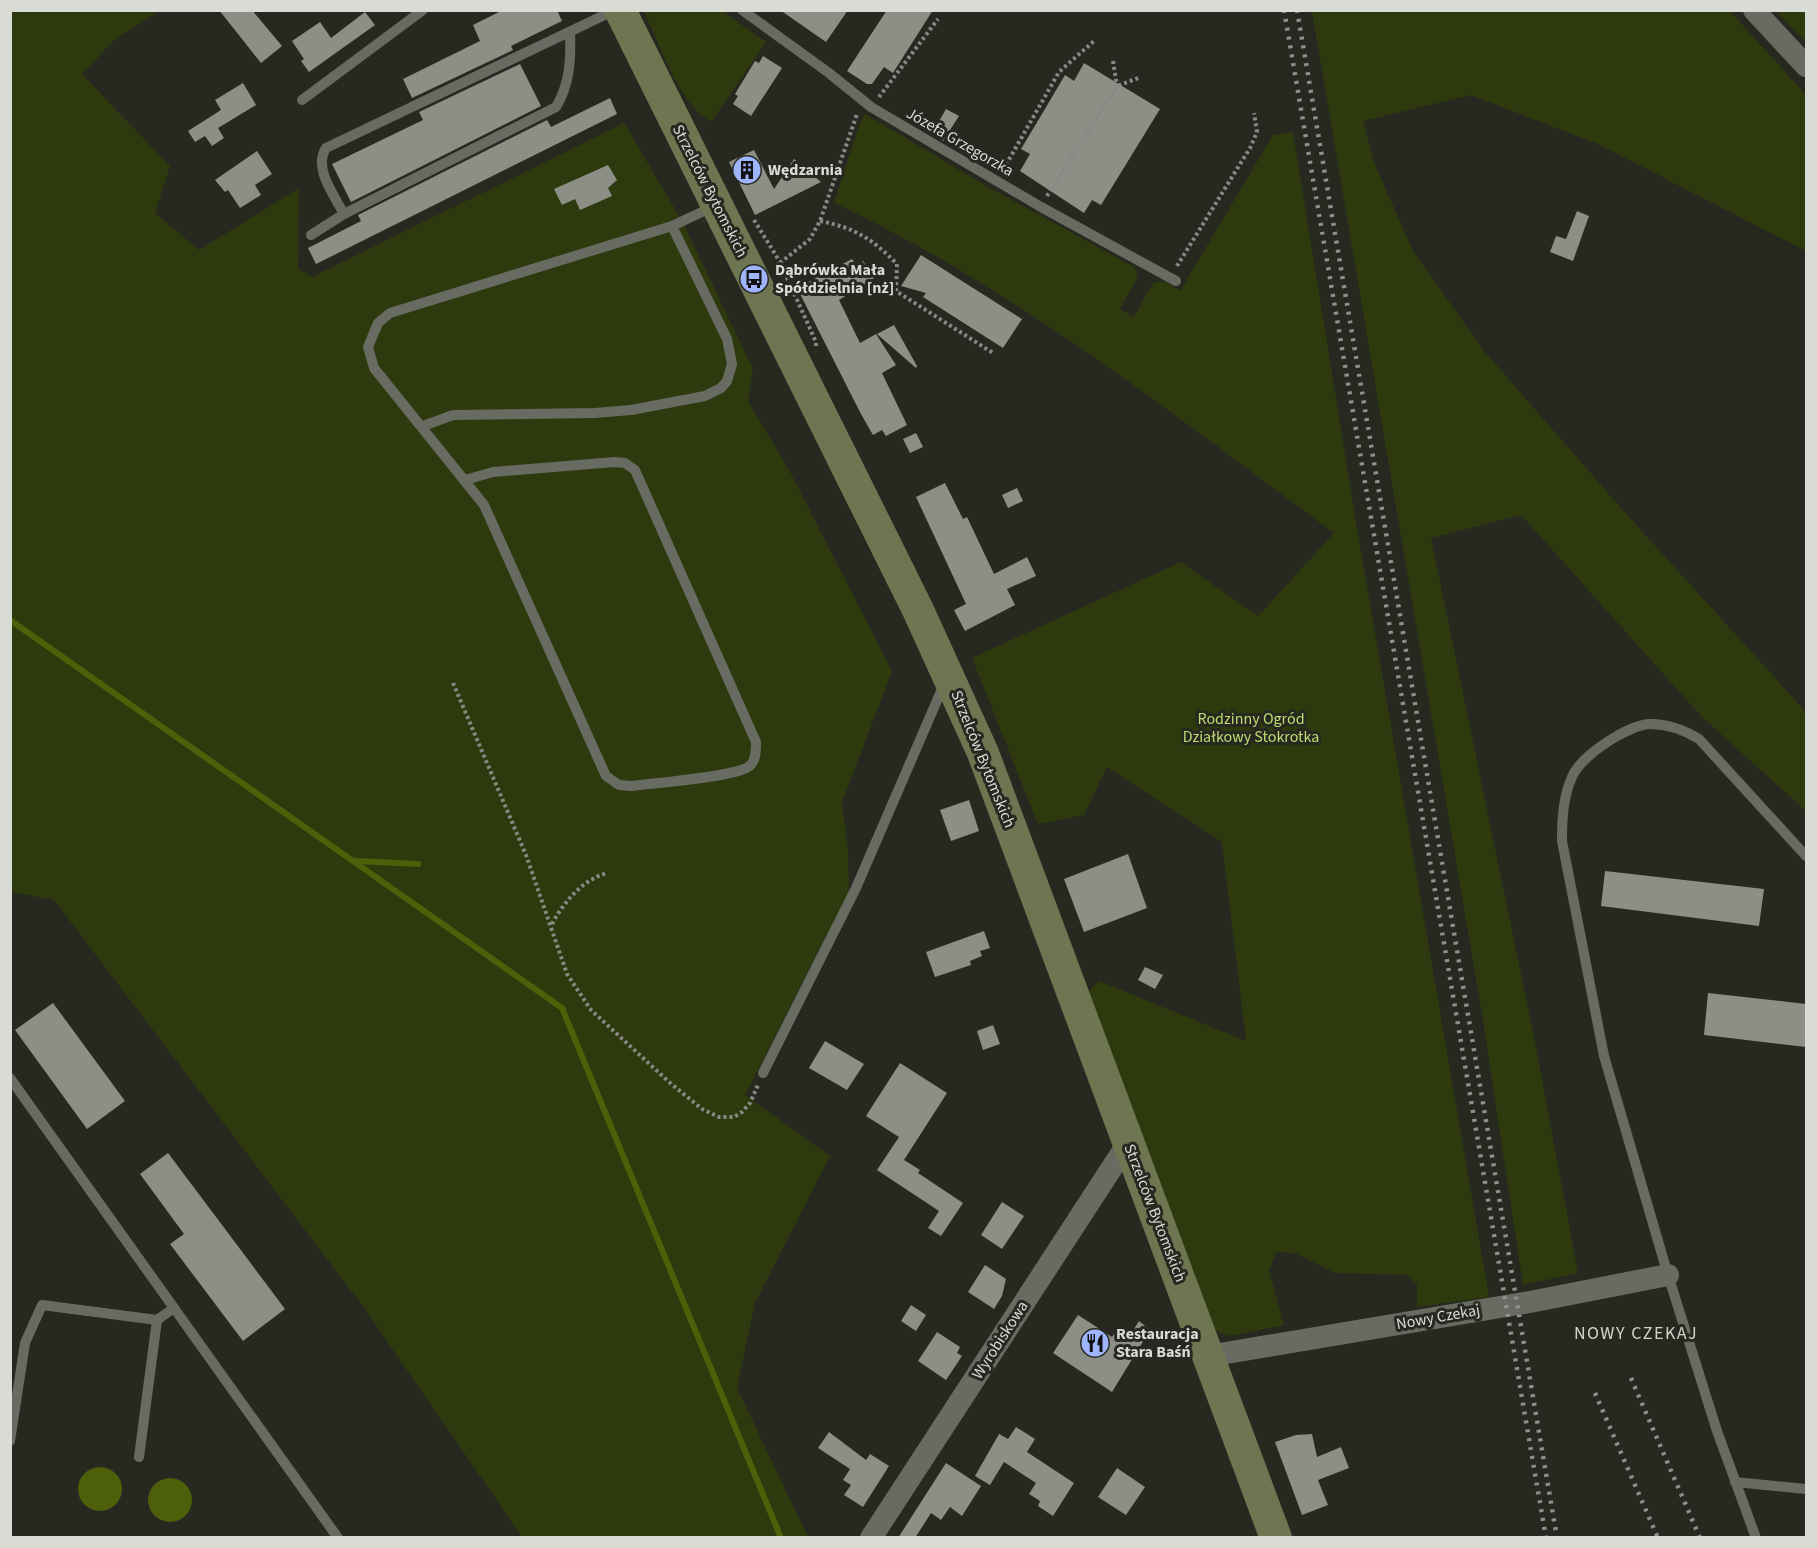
<svg xmlns="http://www.w3.org/2000/svg" width="1817" height="1548" font-family="'Source Sans 3',sans-serif">
<style>
.green{fill:#2f390e}
.water{fill:#4e5f09}
.lines{fill:none;stroke-linecap:round;stroke-linejoin:round}
.stream{stroke:#4e5f09;stroke-width:6}
.building{fill:#8c8f85}
.path{stroke:#878982;stroke-width:4;stroke-dasharray:3 3;stroke-linecap:butt}
.lane{stroke:#686b62;stroke-width:10}
.street{stroke:#686b62;stroke-width:22}
.secondary{stroke:#6d7650;stroke-width:32}
.rail{stroke:#8e9089;stroke-width:4.5;stroke-dasharray:3 6;stroke-linecap:butt}
.labels{text-anchor:middle;dominant-baseline:central;stroke-width:6;stroke-linejoin:round;paint-order:stroke}
.street-label{font-size:16px;fill:#d9dbd5;stroke:#272921}
.poi-label{font-size:16px;font-weight:bold;fill:#d9dbd5;stroke:#272921;text-anchor:start}
.park-label{font-size:16px;fill:#bfda71;stroke:#272921}
.neighbourhood-label{font-size:18px;letter-spacing:1.5px;fill:#d2d5cb;stroke:#272921}
</style>
<rect width="100%" height="100%" fill="#272921"/>
<g class="green">
<polygon points="10,11 159,11 114,40 82,74 170,166 155,213 199,250 299,188 298,269 312,277 624,123 682,221 753,369 748,401 790,472 892,671 842,802 848,850 849,891 745,1095 830,1156 755,1303 737,1388 808,1537 522,1537 362,1305 54,900 11,892"/>
<path d="M 644,11 L 722,11 L 766,42 L 712,121 C 684,114 656,37 644,11 Z"/>
<polygon points="1312,11 1730,11 1806,95 1806,251 1598,144 1471,95 1363,121 1375,165 1413,251 1484,351 1628,516 1806,712 1806,811 1702,717 1521,515 1431,538 1535,1042 1578,1273 1523,1285 1482,1014"/>
<polygon points="1776,11 1806,11 1806,42"/>
<path d="M 865,114 L 990,188 L 1134,267 L 1138,277 L 1120,309 L 1134,317 L 1151,286 L 1157,281 L 1168,283 L 1180,291 L 1273,135 L 1293,132 L 1356,522 L 1489,1297 L 1417,1307 L 1417,1284 L 1407,1275 L 1335,1273 L 1295,1253 L 1276,1252 L 1269,1271 L 1284,1325 L 1229,1336 L 1211,1329 L 1085,995 L 1099,981 L 1246,1041 L 1222,842 L 1107,767 L 1084,815 L 1038,824 L 972,658 L 1181,562 L 1258,616 L 1334,533 C 1174,415 1015,288 834,203 L 859,126 Z"/>
</g>
<g class="water">
<circle cx="100" cy="1489" r="22"/>
<circle cx="170" cy="1500" r="22"/>
</g>
<g class="lines">
<g class="stream">
<polyline points="10,620 562,1008 781,1538"/>
<polyline points="356,861 418,864"/>
</g>
</g>
<g class="building">
<polygon points="219,10 252,10 282,46 261,63"/>
<polygon points="503,10 557,10 562,21 511,46 513,50 412,98 403,79 480,41 473,25"/>
<polygon points="780,10 848,10 826,42"/>
<polygon points="887,10 933,10 893,73 884,67 872,84 867,84 847,71"/>
<polygon points="365,12 375,25 309,72 301,61 304,59 292,41 320,22 331,38"/>
<polygon points="763,56 782,68 751,116 733,104 738,96 735,94 755,61 759,63"/>
<polygon points="1084,63 1160,109 1101,205 1092,200 1084,213 1020,171 1030,154 1021,149 1039,119 1065,75 1074,81"/>
<polygon points="520,64 541,106 351,202 332,164 423,120 419,112"/>
<polygon points="243,83 256,105 218,128 224,138 212,146 205,136 195,142 188,131 221,110 215,100"/>
<polygon points="610,98 617,114 316,264 308,248 361,221 358,215 547,120 551,127"/>
<polygon points="946,109 959,116 943,141 932,134"/>
<polygon points="754,150 774,189 794,159 821,182 755,215 729,162"/>
<polygon points="257,151 272,174 255,185 261,195 240,208 228,190 225,192 215,180"/>
<polygon points="608,165 617,180 608,188 612,196 580,210 575,199 562,205 554,189"/>
<polygon points="1577,211 1589,216 1573,261 1550,252 1556,236 1566,239"/>
<polygon points="921,255 1022,319 1003,348 923,297 926,293 901,286"/>
<polygon points="852,259 857,266 863,261 874,278 839,300 860,343 876,334 896,365 882,373 907,425 886,436 882,430 873,435 861,414 797,288"/>
<polygon points="894,325 917,366 916,368 877,334"/>
<polygon points="916,433 923,447 910,453 903,439"/>
<polygon points="945,483 963,519 967,517 994,574 1027,557 1036,576 1007,589 1015,605 965,631 954,610 966,604 916,497"/>
<polygon points="1017,488 1023,501 1008,508 1002,495"/>
<polygon points="969,800 979,831 951,841 940,810"/>
<polygon points="1128,854 1147,908 1084,932 1064,879"/>
<polygon points="1605,871 1764,889 1759,926 1601,906"/>
<polygon points="984,931 990,948 980,951 982,956 970,961 971,965 935,977 926,952"/>
<polygon points="1145,967 1163,975 1155,989 1138,980"/>
<polygon points="1708,993 1806,1004 1806,1047 1704,1035"/>
<polygon points="53,1003 125,1101 87,1129 15,1030"/>
<polygon points="993,1025 1000,1044 983,1050 977,1031"/>
<polygon points="825,1041 864,1064 847,1090 809,1068"/>
<polygon points="900,1063 947,1093 904,1160 920,1170 918,1173 963,1203 941,1236 928,1228 939,1211 877,1170 899,1137 866,1116"/>
<polygon points="168,1153 285,1309 243,1341 170,1244 184,1234 140,1174"/>
<polygon points="1002,1202 1024,1216 1002,1249 981,1235"/>
<polygon points="985,1265 1006,1279 1002,1296 994,1309 968,1292"/>
<polygon points="911,1305 926,1315 916,1331 901,1321"/>
<polygon points="1078,1315 1112,1337 1116,1331 1128,1339 1139,1321 1150,1330 1112,1392 1053,1353"/>
<polygon points="937,1332 960,1347 957,1353 962,1356 946,1380 918,1361"/>
<polygon points="1016,1427 1035,1439 1027,1452 1074,1483 1053,1516 1038,1506 1040,1501 1029,1494 1036,1483 1004,1462 990,1485 975,1476 999,1434 1008,1439"/>
<polygon points="829,1432 866,1460 870,1454 889,1466 863,1507 844,1495 851,1485 843,1480 850,1469 818,1448"/>
<polygon points="1312,1434 1317,1457 1341,1447 1349,1468 1318,1480 1328,1505 1302,1515 1275,1442 1296,1435"/>
<polygon points="946,1463 981,1486 962,1516 950,1507 941,1520 931,1513 915,1538 898,1538"/>
<polygon points="1117,1468 1145,1487 1126,1515 1098,1497"/>
</g>
<g class="lines">
<g class="path">
<polyline points="1113,61 1117,86"/>
<polyline points="879,97 938,19"/>
<polyline points="1003,170 1059,72 1094,41"/>
<polyline points="1047,196 1117,86 1141,77"/>
<polyline points="754,220 780,262 816,342 816,347"/>
<path d="M 820,221 C 856,228 872,239 897,264 L 896,291 L 993,353"/>
<polyline points="780,263 810,239 820,221 857,114"/>
<polyline points="1177,266 1250,148 1257,132 1254,113"/>
<polyline points="453,683 526,855 567,974 591,1010 669,1082 702,1109 719,1117 734,1117 742,1112 750,1103 758,1085"/>
<path d="M 552,924 C 564,902 582,880 607,873"/>
</g>
<g class="lane">
<polyline points="742,10 829,73 871,107 1041,207 1176,281"/>
<polyline points="302,100 423,10"/>
<path d="M 344,214 C 334,195 313,168 326,148 L 615,10"/>
<path d="M 311,235 L 344,214 L 556,107 C 570,84 571,59 570,32"/>
<polyline points="423,426 453,415 595,413 631,410 705,396 721,388 727,381 732,364 727,339 672,226"/>
<path d="M 465,480 L 493,472 L 615,462 L 625,463 L 635,470 L 756,742 C 756,750 756,763 748,767 C 733,777 654,783 632,786 L 619,785 L 606,776 L 484,505 L 374,368 L 368,347 L 378,323 L 390,313 L 672,226 L 704,211 L 711,204"/>
<polyline points="763,1073 856,888 945,682"/>
<polyline points="10,1078 338,1538"/>
<polyline points="10,1441 25,1343 42,1305 157,1320 174,1308"/>
<polyline points="139,1457 157,1320"/>
<polyline points="1735,1482 1806,1489"/>
<path d="M 1756,1538 L 1717,1431 L 1668,1275 L 1604,1056 L 1562,841 C 1562,820 1563,797 1572,777 C 1580,756 1629,724 1651,724 C 1669,724 1684,730 1699,739 L 1806,856"/>
</g>
<g class="street">
<polyline points="1754,10 1806,66"/>
<polyline points="1208,1356 1530,1302 1668,1275"/>
<polyline points="871,1538 1128,1143"/>
</g>
<polyline class="secondary" points="620,10 918,610 983,753 1276,1538"/>
<g class="rail">
<polyline points="1284,10 1546,1538"/>
<polyline points="1297,10 1557,1538"/>
<polyline points="1631,1378 1700,1538"/>
<polyline points="1595,1393 1658,1538"/>
</g>
</g>
<defs>
<g id="building-disc" transform="scale(1.5)"><circle r="9.5" fill="#9eb4fd" stroke="#272921"/><path d="M-4-6H4V6H1V3H-1V6H-4ZM-2.5-4.3h1.7v1.8h-1.7ZM.8-4.3h1.7v1.8H.8ZM-2.5-1h1.7V.8h-1.7ZM.8-1h1.7V.8H.8Z" fill="#111"/></g>
<g id="bus-disc" transform="scale(1.5)"><circle r="9.5" fill="#9eb4fd" stroke="#272921"/><path d="M-5-6H5V4H4V6H2V4H-2V6H-4V4H-5ZM-3.5-4V0h7V-4ZM-3.5 1.2v1.5H-2V1.2ZM2 1.2v1.5H3.5V1.2Z" fill="#111"/></g>
<g id="restaurant-disc" transform="scale(1.5)"><circle r="9.5" fill="#9eb4fd" stroke="#272921"/><path d="M-5-6h1v4h1v-4h1v4h1v-4h1v5L-1.5 .5V6h-2V.5L-5-1ZM5-6V6H3V1.5H1.5Q1.5-4 5-6Z" fill="#111"/></g>
</defs>
<g fill-rule="evenodd">
<use href="#building-disc" x="747" y="170"/>
<use href="#bus-disc" x="754" y="279"/>
<use href="#restaurant-disc" x="1095" y="1343"/>
</g>
<g class="labels">
<g class="street-label">
<text transform="translate(960 142) rotate(30)">Józefa Grzegorzka</text>
<text transform="translate(710 191) rotate(63)">Strzelców Bytomskich</text>
<text transform="translate(983 759) rotate(68)">Strzelców Bytomskich</text>
<text transform="translate(1155 1213) rotate(69)">Strzelców Bytomskich</text>
<text transform="translate(1438 1317) rotate(-10)">Nowy Czekaj</text>
<text transform="translate(1000 1340) rotate(-57)">Wyrobiskowa</text>
</g>
<g class="poi-label">
<text x="768" y="170">Wędzarnia</text>
<text x="775" y="270">Dąbrówka Mała<tspan x="775" dy="18">Spółdzielnia [nż]</tspan></text>
<text x="1116" y="1334">Restauracja<tspan x="1116" dy="18">Stara Baśń</tspan></text>
</g>
<g class="park-label">
<text x="1251" y="719">Rodzinny Ogród<tspan x="1251" dy="18">Działkowy Stokrotka</tspan></text>
</g>
<g class="neighbourhood-label">
<text x="1636" y="1333">NOWY CZEKAJ</text>
</g>
</g>
<rect width="1817" height="1548" fill="none" stroke="#d9dbd5" stroke-width="24"/>
</svg>
